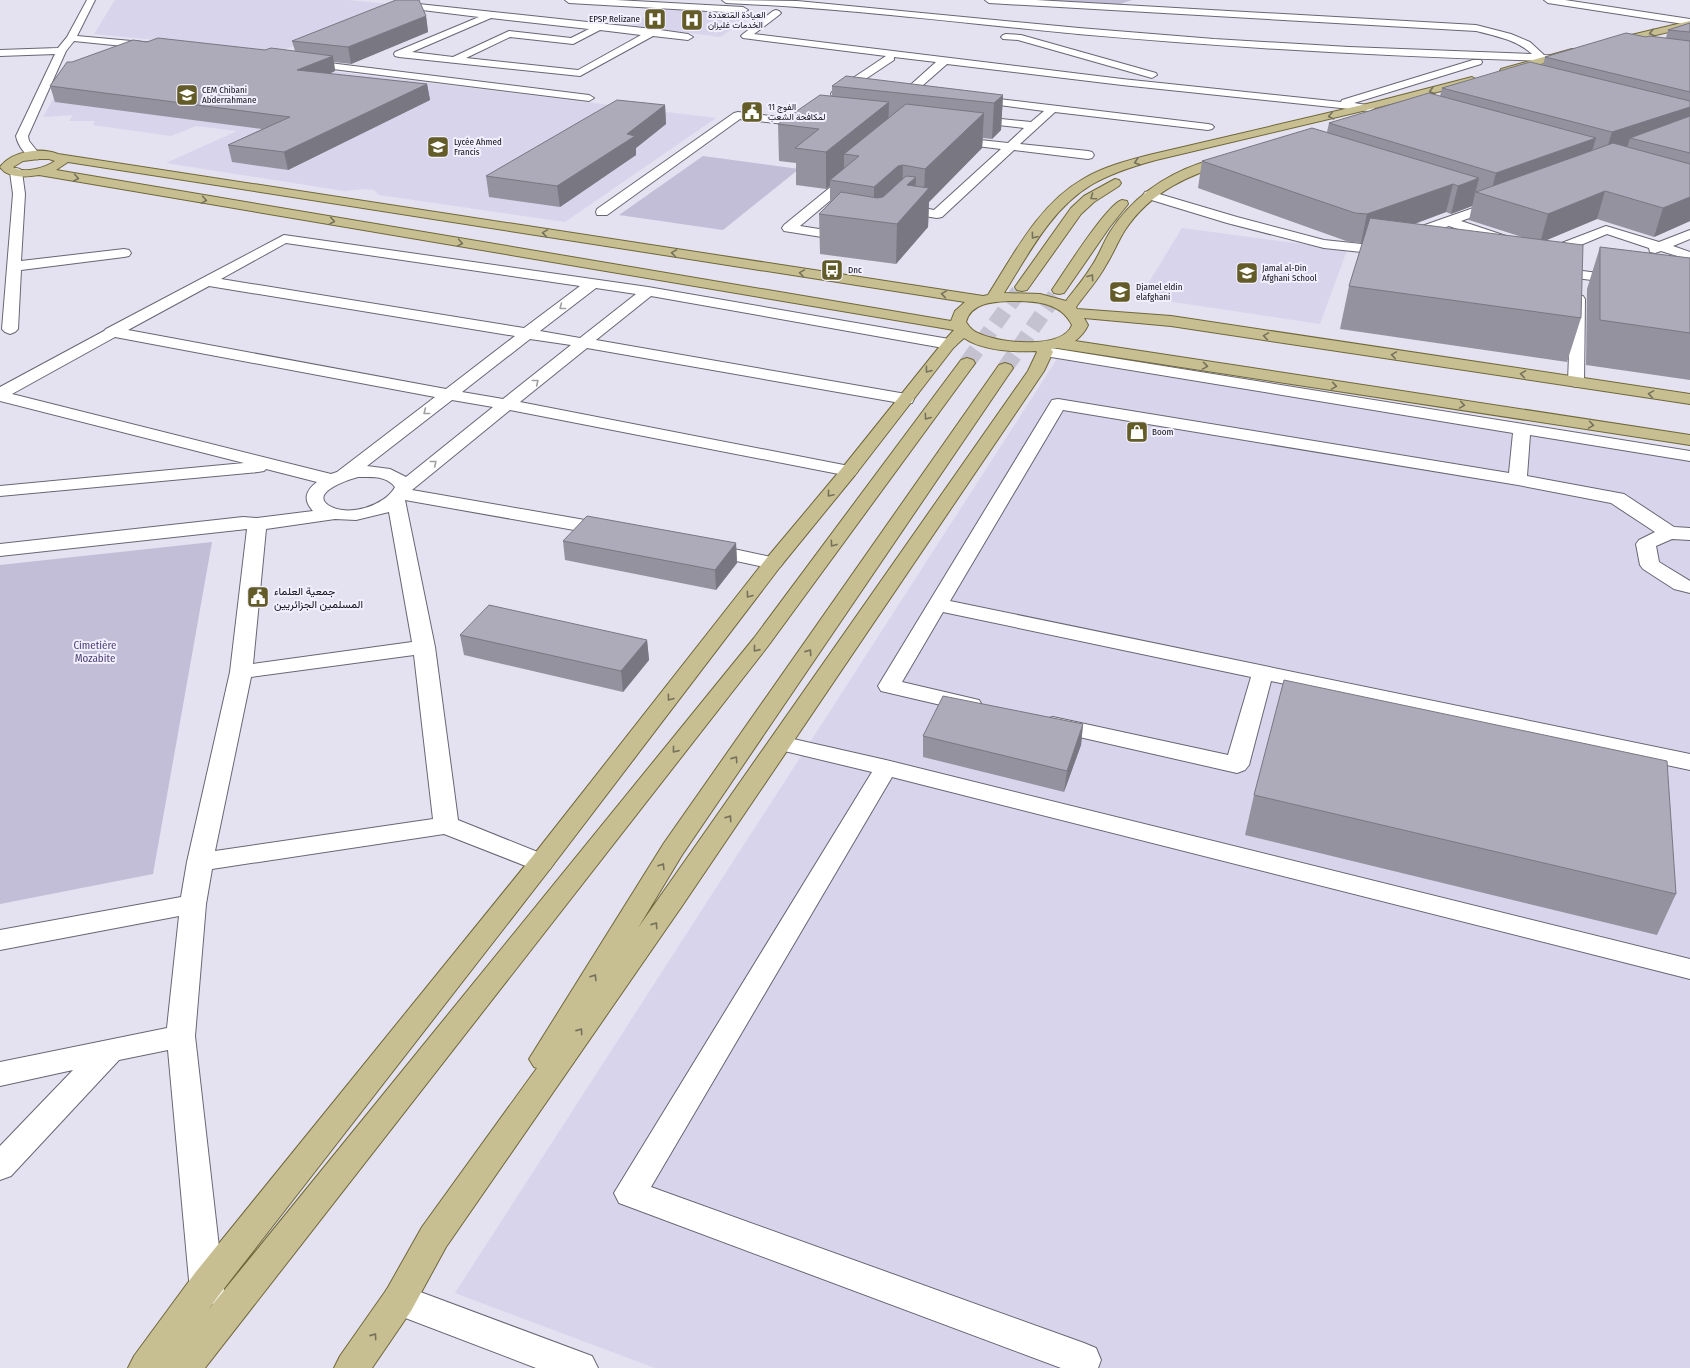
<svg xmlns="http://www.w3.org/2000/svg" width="1690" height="1368" font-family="'Fira Sans Condensed',Vazirmatn,sans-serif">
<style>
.built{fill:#d8d4eb}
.green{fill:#c3bed7}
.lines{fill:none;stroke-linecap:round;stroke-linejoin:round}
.major-tunnel{stroke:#c4c2d0;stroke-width:16;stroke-dasharray:16 8;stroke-linecap:butt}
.minor-casing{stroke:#696674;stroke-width:2}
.major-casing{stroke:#6f6738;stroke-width:2}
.minor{fill:#fff;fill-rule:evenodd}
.major{fill:#c7bf92;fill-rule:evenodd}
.wall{fill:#95929f;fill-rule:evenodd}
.shaded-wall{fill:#797782}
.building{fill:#adaab9;stroke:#797782}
.oneway{stroke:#76715a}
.oneway2{stroke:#a0a0a2}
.labels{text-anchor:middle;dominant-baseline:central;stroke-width:4;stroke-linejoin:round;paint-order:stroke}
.far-poi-label{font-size:9px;fill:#121116;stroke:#f2efff;text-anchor:start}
.poi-label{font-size:11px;fill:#121116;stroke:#f2efff;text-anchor:start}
.park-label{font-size:11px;fill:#504277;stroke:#f2efff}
</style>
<rect width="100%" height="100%" fill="#e4e1f1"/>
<g class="built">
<polygon points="115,0 349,0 398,5 273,54 146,39 94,34"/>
<polygon points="657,9 658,9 754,15 720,37 631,25"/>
<polygon points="138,49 365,75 716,118 565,222 379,195 374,190 365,189 344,191 166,163 237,131 196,126 171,136 93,125 95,121 69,121 73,115 43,117 73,63"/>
<polygon points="1182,228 1347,250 1320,324 1140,297"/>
<polygon points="1057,359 1690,461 1690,1368 655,1368 455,1293"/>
</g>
<g class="green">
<polygon points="1040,0 1132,0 1120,4"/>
<polygon points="703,156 799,169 723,230 619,215"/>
<polygon points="212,542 153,874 0,904 0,565"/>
</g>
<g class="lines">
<g class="major-tunnel">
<polyline points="967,363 1022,287"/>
<polyline points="1005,368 1059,290"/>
</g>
<g class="minor-casing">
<g id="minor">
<path d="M 87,0 L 95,0 L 77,36 L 153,43 L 158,46 L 153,49 L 74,41 L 66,51 L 28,136 L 29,141 L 41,156 L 39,159 C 28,161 18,146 16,136 L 55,54 L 0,56 L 0,50 L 58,48 L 67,37 Z"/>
<polygon points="565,0 616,0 743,7 748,10 743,13 569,3"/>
<path d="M 722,0 L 797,1 L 1079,28 L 1214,39 L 1349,47 L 1532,54 C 1517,40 1496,36 1476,31 L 989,3 L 985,0 L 1036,0 L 1476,25 L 1511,34 L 1530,42 L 1544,55 L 1556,56 L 1557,58 L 1552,61 C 1394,57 1236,48 1078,34 C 961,23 844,8 726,3 Z"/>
<polygon points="1544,0 1565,0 1690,19 1690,25 1548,3"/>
<path d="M 409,3 L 653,29 L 688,34 L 693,37 L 688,40 L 653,36 L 580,76 L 399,57 L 395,56 L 394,54 L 395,52 L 479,17 L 406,8 L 404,6 L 406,4 ZM 491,18 L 589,29 L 571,38 L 509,31 L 453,57 L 412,52 ZM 600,30 L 641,35 L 578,70 L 466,58 L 510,37 L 573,44 Z"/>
<polygon points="776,10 779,11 781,13 779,15 754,34 1122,79 1341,102 1342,100 1473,60 1481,60 1482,62 1481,64 1354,103 1373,106 1375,108 1369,111 1122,85 947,64 914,93 894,105 889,102 890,100 906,89 936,62 894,57 894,60 840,96 832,96 831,94 832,92 886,56 743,38 741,36 743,34 773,11"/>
<polygon points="1006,34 1021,35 1156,73 1157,75 1152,78 1018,40 1003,39 1001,37 1003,35"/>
<polygon points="305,60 589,95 594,98 589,101 301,65 300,63 301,61"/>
<path d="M 973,96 L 1208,124 L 1212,125 L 1214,127 L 1212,129 L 1208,130 L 1055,112 L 1020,144 L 1088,151 L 1092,152 L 1094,155 L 1092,158 L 1088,159 L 1014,150 L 942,217 L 937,218 L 905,213 L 900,215 L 895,214 L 894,211 C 901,200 923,208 934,210 L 1001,149 L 952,143 L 948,142 L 946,140 L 948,138 L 952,137 L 1008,143 L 1024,128 L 972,122 L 968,121 L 966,119 L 968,117 L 972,116 L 1031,122 L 1044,111 L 969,101 L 968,99 Z"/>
<polygon points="738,112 812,121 816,122 818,124 816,126 812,127 740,119 607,215 597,215 596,212 597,209 734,113"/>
<polygon points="16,168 20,169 22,172 25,194 21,261 124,249 129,250 131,253 129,256 124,257 21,270 18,329 15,332 10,334 5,332 2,329 13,194 10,172 12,169"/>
<path d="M 853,171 L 857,172 L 859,175 L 857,178 L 800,226 L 819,229 C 831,218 837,222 852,225 L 854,228 L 852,231 L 847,232 L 834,230 L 827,236 L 822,237 L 784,231 L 782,228 L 784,225 L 849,172 Z"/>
<polygon points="1149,191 1237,217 1324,240 1390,247 1395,248 1397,251 1395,254 1390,255 1324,248 1227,223 1145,198 1143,195 1145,192"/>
<polygon points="1499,199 1504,200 1505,203 1504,206 1461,221 1515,239 1517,242 1515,245 1505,245 1449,226 1407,240 1402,239 1400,236 1402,233"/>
<path d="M 1606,226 L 1659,242 L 1690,230 L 1690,239 L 1673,246 L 1690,252 L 1690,260 L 1661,251 L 1655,253 L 1650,252 L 1649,248 L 1607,234 L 1552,257 C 1546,258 1541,258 1537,253 L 1539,250 L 1546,249 Z"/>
<path d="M 284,235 L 648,287 L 949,339 L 954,341 L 957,344 L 954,347 L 949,349 L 651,296 L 596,340 L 906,394 L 912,395 L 914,399 L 912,403 L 906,404 L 587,348 L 520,402 L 849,466 L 855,467 L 858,471 L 855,475 L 849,476 L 510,410 L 412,490 L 608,524 L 615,526 L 618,530 L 615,534 L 608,536 L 405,500 L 435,647 L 458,820 L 550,857 L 554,863 L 550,869 L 541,872 L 444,834 L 212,869 L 206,904 L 195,1036 L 224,1291 L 219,1302 L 207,1306 L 195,1302 L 190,1291 L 168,1050 L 119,1060 L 11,1176 L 0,1180 L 0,1146 L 73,1070 L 0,1086 L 0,1062 L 167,1028 L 179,916 L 0,950 L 0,930 L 181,897 L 187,862 L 230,672 L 247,529 L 0,556 L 0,544 L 243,517 L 257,518 L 313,511 C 303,500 305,491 317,482 L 266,469 L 264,471 L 258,472 L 0,496 L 0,486 L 244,463 L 0,401 L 0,387 L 104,331 L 106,329 ZM 286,243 L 580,286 L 524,328 L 221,279 ZM 209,286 L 515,336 L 446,389 L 128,330 ZM 596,288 L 636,294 L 580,338 L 540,331 ZM 115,337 L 435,397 L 337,472 L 331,474 L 12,394 ZM 530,339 L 571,345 L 503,399 L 462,392 ZM 452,400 L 493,407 L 406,477 L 390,469 L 367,466 ZM 358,477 C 371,477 386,475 395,487 C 385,506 347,518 328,505 C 310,492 350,479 358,477 ZM 389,512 L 412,642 L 253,664 L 266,529 L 335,519 L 356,520 ZM 414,655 L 433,819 L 215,851 L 251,677 Z"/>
<polygon points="1552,267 1621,276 1626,277 1628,280 1626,283 1621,284 1547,274 1545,271 1547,268"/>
<polygon points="1578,295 1583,296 1585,299 1584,382 1582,385 1576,387 1570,385 1568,382 1571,299 1573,296"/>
<polygon points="1045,347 1690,451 1690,461 1530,435 1527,476 1624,494 1674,527 1690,528 1690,540 1672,539 1656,546 1659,562 1690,581 1690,593 1674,589 1643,569 1640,565 1636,544 1639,540 1655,532 1611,503 1518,485 1063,410 950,601 1690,754 1690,770 1271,681 1249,765 1245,770 1237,773 1053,731 1045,729 1042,724 1045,719 1053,717 1228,755 1251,677 943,612 902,682 979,700 982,705 979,710 971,712 881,691 878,686 1052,400 1058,399 1509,473 1513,433 1039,355 1037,352 1039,349"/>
<polygon points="706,543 780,559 783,563 780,567 773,569 699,553 696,549 699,545"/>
<polygon points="780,736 886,760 1690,959 1690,979 892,777 651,1187 1084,1343 1096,1348 1101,1360 1098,1368 1061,1368 619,1203 614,1193 872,772 772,748 768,743 772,738"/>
<polygon points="399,1284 592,1356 598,1368 536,1368 387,1311 382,1300 387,1289"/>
</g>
</g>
<g class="major-casing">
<g id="major">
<polygon points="1690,21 1690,27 1609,46 1604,43 1606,41"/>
<polygon points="1572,49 1576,50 1577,52 1576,54 1505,74 1500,71 1501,69"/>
<path d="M 1472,77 L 1477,80 L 1476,82 L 1375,108 L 1156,160 C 1134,166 1111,173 1091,185 C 1051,209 1028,255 1004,293 L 1040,294 L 1066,301 C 1074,290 1084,279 1091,267 C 1099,256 1103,243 1110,232 C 1132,198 1163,176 1201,163 C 1210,160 1224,154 1233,156 L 1235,159 L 1233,162 C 1190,174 1151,191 1125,230 C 1118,241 1113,254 1106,265 C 1098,280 1086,293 1076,307 L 1077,309 L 1171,316 L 1690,394 L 1690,404 L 1171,326 L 1084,318 L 1088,325 C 1085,332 1081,336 1075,341 L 1690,435 L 1690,445 L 1057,348 L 1051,349 L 1053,352 L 1044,371 L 682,906 L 446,1247 L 411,1311 L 372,1368 L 334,1368 L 340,1356 L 387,1289 L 422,1227 L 537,1068 L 534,1067 L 529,1059 L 664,843 L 999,365 L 1005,363 L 1011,365 L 1013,368 L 682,855 L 638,928 L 1028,371 L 1037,352 L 1036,351 C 1013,352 983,351 964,338 L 954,347 L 855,475 L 780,567 L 550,869 L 219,1295 L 208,1310 L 754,638 L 961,360 L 967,358 L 973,360 L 975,363 L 973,366 L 768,646 L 205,1368 L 128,1368 L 134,1356 L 195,1273 L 532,857 L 766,559 L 843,467 L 944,341 L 954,330 L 39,175 C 27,177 8,179 0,167 C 11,151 41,147 58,154 L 983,296 L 988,295 C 1014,254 1039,204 1083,179 C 1103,167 1126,161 1149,155 L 1375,102 ZM 39,159 L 49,159 L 55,161 C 45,168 24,174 13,167 L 23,161 ZM 68,162 L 965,302 L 955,311 L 951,321 L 56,170 ZM 1009,301 C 1033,301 1060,301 1072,325 C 1062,350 1000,343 980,334 C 974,332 969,327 966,322 C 971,303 992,302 1009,301 Z"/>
<polygon points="1115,179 1119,180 1121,183 1119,186 1094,202 1081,214 1027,290 1022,291 1017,290 1015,287 1071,208 1084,196"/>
<path d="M 1122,200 L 1127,201 L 1128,204 L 1109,228 L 1064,293 L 1059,294 L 1054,293 L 1052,290 C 1063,274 1107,204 1122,200 Z"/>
</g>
</g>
<use href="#minor" class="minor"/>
<use href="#major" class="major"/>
</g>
<g class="wall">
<polygon points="426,16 428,32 351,64 334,62 335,71 329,74 427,84 430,100 288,170 232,162 228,145 262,129 55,102 50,86 72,62 147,42 265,50 295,51 292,41"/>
<path d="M 1690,23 L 1690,221 L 1654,237 L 1597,219 L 1545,240 L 1581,318 L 1567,362 L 1340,329 L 1349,286 L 1363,243 L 1361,243 L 1349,242 L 1198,188 L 1202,161 L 1327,132 L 1329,123 L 1440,96 L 1442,88 L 1543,65 L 1545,57 L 1646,37 L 1666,38 L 1668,30 ZM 1472,206 L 1469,220 L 1525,238 L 1415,224 L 1446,212 L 1451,214 Z"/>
<polygon points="832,86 1003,95 1001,130 992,139 983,138 982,148 929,202 928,227 896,264 820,254 819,214 830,203 830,186 826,189 796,185 796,163 779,161 778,124 832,96"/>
<polygon points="665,105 666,124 636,148 636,155 560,207 489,197 486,176"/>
<polygon points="1600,247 1690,258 1690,380 1586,365 1587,289"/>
<polygon points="563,541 736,543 737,563 716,590 565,560"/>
<polygon points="460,635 647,640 649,660 623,692 464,655"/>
<polygon points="1083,724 1081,745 1064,792 923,757 923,736"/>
<polygon points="1254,795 1676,894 1657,935 1245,835"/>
</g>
<g class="shaded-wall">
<polygon points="426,16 428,32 351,64 348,47"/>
<polygon points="333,56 335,71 300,86 297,70"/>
<polygon points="427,84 430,100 288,170 284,152"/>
<polygon points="1003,95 1001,130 992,139 994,103"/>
<polygon points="889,102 888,137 859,156 844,154 844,174 830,180 830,186 826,189 826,152"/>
<polygon points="665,105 666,124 636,148 636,155 560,207 557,186 627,134"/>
<polygon points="1690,107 1690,129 1630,138 1626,151 1604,158 1612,132"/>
<polygon points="984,113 982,148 929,202 928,227 896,264 897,224 907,185 916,177 915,204 924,194 925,169"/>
<polygon points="1596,138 1588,164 1490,196 1496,173"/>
<polygon points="903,165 902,204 874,221 874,187 898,166"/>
<polygon points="1479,178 1472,206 1451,214 1458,186"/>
<polygon points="1453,184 1446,212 1361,243 1367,214"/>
<polygon points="1605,191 1597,219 1540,243 1548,214"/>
<polygon points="1690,197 1690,221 1654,237 1663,208"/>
<polygon points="736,543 737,563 716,590 715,570"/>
<polygon points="647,640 649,660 623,692 621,671"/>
<polygon points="1083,724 1081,745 1064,792 1067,771"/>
</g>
<g class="building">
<polygon points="396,0 419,0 426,16 348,47 292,41"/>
<polygon points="1690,23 1690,32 1668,30"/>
<polygon points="1626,33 1646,37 1649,36 1690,41 1690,92 1545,57"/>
<polygon points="158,38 265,50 271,48 333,56 297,70 427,84 284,152 228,145 290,117 50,86 67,62 72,62 133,40 147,42"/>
<polygon points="1530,62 1690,101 1690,107 1612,132 1442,88"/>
<polygon points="846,76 1003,95 994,103 832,86"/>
<polygon points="1429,93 1596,138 1496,173 1329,123"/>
<polygon points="820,95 889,102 826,152 795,148 819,129 778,124"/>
<polygon points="617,100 665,105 627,134 635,136 557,186 486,176"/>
<polygon points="906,104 984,113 925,169 903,165 898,166 874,187 830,180 859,156 844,154"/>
<polygon points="1690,116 1690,153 1630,138"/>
<polygon points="1312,128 1479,178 1458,186 1453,184 1367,214 1355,213 1202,161"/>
<polygon points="1613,143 1690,164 1690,197 1663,208 1605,191 1548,214 1476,192"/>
<polygon points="906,176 916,177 907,185 929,188 897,224 819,214 841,192 877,198 883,197"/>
<polygon points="1370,218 1583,245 1581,318 1349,286"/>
<polygon points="1600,247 1690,258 1690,333 1600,320"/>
<polygon points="587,516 736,543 715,570 563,541"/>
<polygon points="489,605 647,640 621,671 460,635"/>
<polygon points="1284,680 1667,761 1676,894 1254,795"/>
<polygon points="943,696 1083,724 1067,771 923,736"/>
</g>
<defs><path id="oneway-chevron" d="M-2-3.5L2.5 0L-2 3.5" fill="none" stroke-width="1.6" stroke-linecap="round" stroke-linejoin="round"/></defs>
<g class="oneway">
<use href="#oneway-chevron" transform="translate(1652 33) rotate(167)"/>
<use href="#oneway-chevron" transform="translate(1432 91) rotate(164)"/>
<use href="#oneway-chevron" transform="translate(1331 116) rotate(168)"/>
<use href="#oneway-chevron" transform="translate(1137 162) rotate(163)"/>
<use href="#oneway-chevron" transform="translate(76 178) rotate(10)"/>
<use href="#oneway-chevron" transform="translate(1093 197) rotate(145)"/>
<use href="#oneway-chevron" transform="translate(204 200) rotate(10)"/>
<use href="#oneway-chevron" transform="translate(332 221) rotate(10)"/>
<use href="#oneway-chevron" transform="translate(545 233) rotate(-171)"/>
<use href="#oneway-chevron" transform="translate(1034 236) rotate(127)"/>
<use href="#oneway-chevron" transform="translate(460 243) rotate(10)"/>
<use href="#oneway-chevron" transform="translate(674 253) rotate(-171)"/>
<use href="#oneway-chevron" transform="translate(802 273) rotate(-171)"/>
<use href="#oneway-chevron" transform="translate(1091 277) rotate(-54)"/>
<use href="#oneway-chevron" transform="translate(944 294) rotate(-171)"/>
<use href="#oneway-chevron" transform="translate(1266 336) rotate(-171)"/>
<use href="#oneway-chevron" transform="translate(1394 355) rotate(-171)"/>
<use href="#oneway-chevron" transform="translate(1205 366) rotate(9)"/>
<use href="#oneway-chevron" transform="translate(928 370) rotate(128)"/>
<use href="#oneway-chevron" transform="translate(1523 374) rotate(-171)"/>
<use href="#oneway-chevron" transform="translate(1334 386) rotate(9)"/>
<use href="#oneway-chevron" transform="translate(1651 394) rotate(-171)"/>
<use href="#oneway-chevron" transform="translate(1462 405) rotate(9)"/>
<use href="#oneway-chevron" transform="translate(927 417) rotate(126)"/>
<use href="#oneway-chevron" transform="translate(1591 425) rotate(9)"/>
<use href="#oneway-chevron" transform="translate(830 494) rotate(130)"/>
<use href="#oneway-chevron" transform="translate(833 544) rotate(126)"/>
<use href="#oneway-chevron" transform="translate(749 595) rotate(127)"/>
<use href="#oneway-chevron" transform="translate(756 649) rotate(129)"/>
<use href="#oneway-chevron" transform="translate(809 652) rotate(-55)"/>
<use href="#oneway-chevron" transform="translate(670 698) rotate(127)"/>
<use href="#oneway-chevron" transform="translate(675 750) rotate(129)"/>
<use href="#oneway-chevron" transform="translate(735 759) rotate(-55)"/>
<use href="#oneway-chevron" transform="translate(729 818) rotate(-56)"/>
<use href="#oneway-chevron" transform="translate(662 866) rotate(-58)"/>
<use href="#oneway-chevron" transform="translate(655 925) rotate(-55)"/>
<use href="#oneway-chevron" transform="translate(594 977) rotate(-58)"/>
<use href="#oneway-chevron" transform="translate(580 1031) rotate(-55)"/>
<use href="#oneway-chevron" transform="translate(374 1336) rotate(-55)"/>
</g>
<g class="oneway2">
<use href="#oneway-chevron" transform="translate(562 307) rotate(142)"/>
<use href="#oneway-chevron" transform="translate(536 382) rotate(-39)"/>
<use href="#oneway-chevron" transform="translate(426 412) rotate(142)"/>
<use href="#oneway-chevron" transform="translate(434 463) rotate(-39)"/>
</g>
<defs>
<g id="hospital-square" transform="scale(1.15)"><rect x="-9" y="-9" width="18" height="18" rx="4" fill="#635b28" stroke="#f2efff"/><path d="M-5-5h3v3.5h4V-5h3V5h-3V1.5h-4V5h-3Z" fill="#fff"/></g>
<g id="school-square" transform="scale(1.15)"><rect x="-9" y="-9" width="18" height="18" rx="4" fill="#635b28" stroke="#f2efff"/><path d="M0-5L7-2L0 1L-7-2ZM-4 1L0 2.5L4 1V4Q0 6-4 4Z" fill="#fff"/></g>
<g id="civic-square" transform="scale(1.15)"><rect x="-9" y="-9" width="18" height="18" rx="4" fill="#635b28" stroke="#f2efff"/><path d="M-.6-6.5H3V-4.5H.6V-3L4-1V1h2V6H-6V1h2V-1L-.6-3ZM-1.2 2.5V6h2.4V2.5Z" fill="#fff"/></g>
<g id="bus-square" transform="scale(1.15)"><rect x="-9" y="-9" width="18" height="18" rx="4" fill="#635b28" stroke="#f2efff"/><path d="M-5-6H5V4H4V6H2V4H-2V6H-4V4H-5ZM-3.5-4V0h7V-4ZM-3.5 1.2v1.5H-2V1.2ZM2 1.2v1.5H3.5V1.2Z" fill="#fff"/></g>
<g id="shop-square" transform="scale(1.15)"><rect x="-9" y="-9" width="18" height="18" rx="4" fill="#635b28" stroke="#f2efff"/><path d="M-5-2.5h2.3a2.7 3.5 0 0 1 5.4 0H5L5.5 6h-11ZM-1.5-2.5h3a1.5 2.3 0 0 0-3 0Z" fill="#fff"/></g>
</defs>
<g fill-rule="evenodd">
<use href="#hospital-square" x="655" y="19"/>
<use href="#hospital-square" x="692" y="20"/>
<use href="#school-square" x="187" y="95"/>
<use href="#civic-square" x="752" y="112"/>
<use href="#school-square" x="438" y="147"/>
<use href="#bus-square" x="832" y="270"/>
<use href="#school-square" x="1247" y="273"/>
<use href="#school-square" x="1120" y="292"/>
<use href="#shop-square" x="1137" y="432"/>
<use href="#civic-square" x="258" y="597"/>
</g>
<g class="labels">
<g class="far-poi-label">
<text x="708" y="15">العيادة المتعددة<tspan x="708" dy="10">الخدمات غليزان</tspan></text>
<text x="640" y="19" text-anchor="end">EPSP Relizane</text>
<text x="202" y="90">CEM Chibani<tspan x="202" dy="10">Abderrahmane</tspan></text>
<text x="768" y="107">الفوج 11<tspan x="768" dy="10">لمكافحة الشعب</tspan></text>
<text x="454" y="142">Lycée Ahmed<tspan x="454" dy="10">Francis</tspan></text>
<text x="1262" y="268">Jamal al-Din<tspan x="1262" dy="10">Afghani School</tspan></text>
<text x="848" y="270">Dnc</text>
<text x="1136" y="287">Djamel eldin<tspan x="1136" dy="10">elafghani</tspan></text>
<text x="1152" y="432">Boom</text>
</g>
<g class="poi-label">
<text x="274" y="591">جمعية العلماء<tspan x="274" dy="13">المسلمين الجزائريين</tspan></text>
</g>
<g class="park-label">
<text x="95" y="645">Cimetière<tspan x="95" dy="13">Mozabite</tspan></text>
</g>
</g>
</svg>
